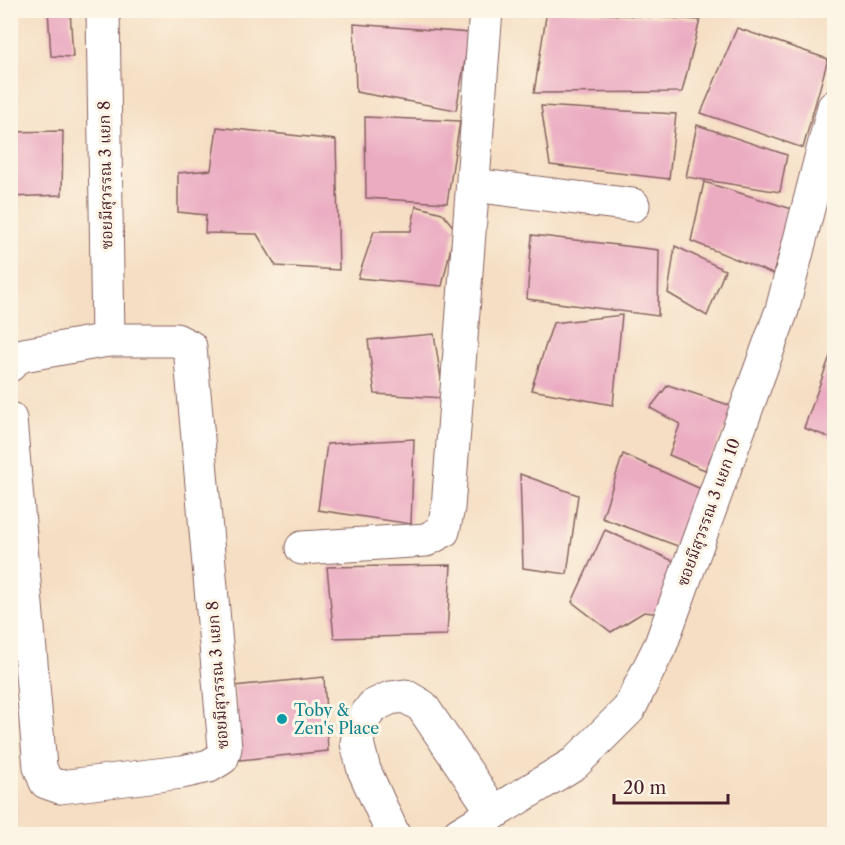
<svg xmlns="http://www.w3.org/2000/svg" width="845" height="845" font-family="'Libre Caslon Text','Noto Serif Thai',serif">
<style>
.building{fill:#ebacc2}
.lines{fill:none;stroke-linecap:round;stroke-linejoin:round}
.minor-casing{stroke:#866260;stroke-width:35}
.minor{stroke:#fff;stroke-width:33}
.culture-dot{fill:#0f9aa8;stroke:#fcf5e5;stroke-width:2}
.labels{text-anchor:middle;dominant-baseline:central;stroke-width:6;stroke-linejoin:round;paint-order:stroke}
.street-label{font-size:16px;fill:#4a1f2b;stroke:#fcf5e5}
.culture-label{font-size:16px;fill:#0d838f;stroke:#fcf5e5;text-anchor:start}
</style>
<rect width="100%" height="100%" fill="#fcf5e5"/>
<filter id="ink" filterUnits="userSpaceOnUse"><feTurbulence type="fractalNoise" baseFrequency=".0167" numOctaves="2"/><feDisplacementMap in="SourceGraphic" scale="12" xChannelSelector="R" yChannelSelector="G"/><feConvolveMatrix kernelMatrix="1 2 1 2 8 2 1 2 1" color-interpolation-filters="sRGB"/></filter>
<filter id="wash" filterUnits="userSpaceOnUse"><feTurbulence type="fractalNoise" baseFrequency=".008" numOctaves="4" result="noise"/><feDisplacementMap in="SourceGraphic" scale="24" xChannelSelector="R" yChannelSelector="G"/><feGaussianBlur stdDeviation="1.35" result="paint"/><feColorMatrix in="noise" values="0 0 0 0 0 0 0 0 0 0 0 0 0 0 0 0 0 1.4 0 .05"/><feComposite in="paint" operator="in"/></filter>
<g filter="url(#wash)">
<rect width="100%" height="100%" fill="#f5dec3"/>
<g id="blocks">
<g class="building">
<polygon points="48,10 70,10 73,57 51,56"/>
<polygon points="547,10 700,20 682,92 534,93"/>
<polygon points="354,24 470,33 456,110 356,92"/>
<polygon points="737,28 828,59 803,148 701,113"/>
<polygon points="541,106 676,114 669,179 550,165"/>
<polygon points="365,117 460,121 447,203 366,198"/>
<polygon points="697,125 787,155 780,192 686,177"/>
<polygon points="217,127 336,140 339,270 276,266 257,234 205,233 206,215 178,212 178,173 211,170"/>
<polygon points="63,131 62,195 10,197 10,132"/>
<polygon points="704,182 792,209 773,274 691,241"/>
<polygon points="416,206 442,213 455,229 442,286 358,278 374,231 411,231"/>
<polygon points="532,235 659,250 658,316 527,299"/>
<polygon points="675,246 725,270 707,316 668,293"/>
<polygon points="622,315 613,405 531,390 553,323"/>
<polygon points="434,334 444,398 375,394 368,340"/>
<polygon points="834,345 834,439 804,428"/>
<polygon points="668,385 735,407 705,470 669,455 680,424 650,408"/>
<polygon points="414,439 411,524 318,510 327,444"/>
<polygon points="623,454 701,489 683,548 602,518"/>
<polygon points="520,474 578,495 567,574 523,568"/>
<polygon points="605,530 682,565 661,614 644,612 611,632 572,602"/>
<polygon points="451,565 447,635 334,638 327,567"/>
<polygon points="324,677 328,751 240,760 234,686"/>
<polygon points="10,768 12,768 16,814 10,815"/>
</g>
</g>
</g>
<g filter="url(#ink)">
<use href="#blocks" fill-opacity="0" stroke="#866260" stroke-width="1.5"/>
<g class="lines">
<g class="minor-casing">
<g id="minor">
<polyline points="103,10 108,340"/>
<polyline points="473,185 633,205"/>
<polyline points="10,365 12,361 23,355 108,340 176,340 190,347 225,748 222,758 209,766 182,772 60,787 46,782 40,767 10,419"/>
<polyline points="302,548 426,540 443,531 448,508 486,10"/>
<polyline points="393,834 364,770 357,743 361,722 373,706 390,698 405,696 422,706 494,813"/>
<polyline points="459,834 575,763 629,709 661,644 782,310 834,107"/>
</g>
</g>
<use href="#minor" class="minor"/>
</g>
</g>
<circle class="culture-dot" cx="282" cy="719" r="6"/>
<g class="labels">
<g class="street-label">
<text transform="translate(105 175) rotate(-91)">ซอยมีสุวรรณ 3 แยก 8</text>
<text transform="translate(708 512) rotate(-70)">ซอยมีสุวรรณ 3 แยก 10</text>
<text transform="translate(217 675) rotate(-94)">ซอยมีสุวรรณ 3 แยก 8</text>
</g>
<g class="culture-label">
<text x="294" y="710">Toby &amp;<tspan x="294" dy="18">Zen's Place</tspan></text>
</g>
</g>
<rect width="845" height="845" fill="none" stroke="#fcf5e5" stroke-width="36"/>
<path d="M614 794v9h114v-9" fill="none" stroke="#4a1f2b" stroke-width="3"/>
<text x="623" y="794" font-size="18" fill="#4a1f2b" stroke="#fcf5e5" stroke-width="4.5" paint-order="stroke">20 m</text>
</svg>
